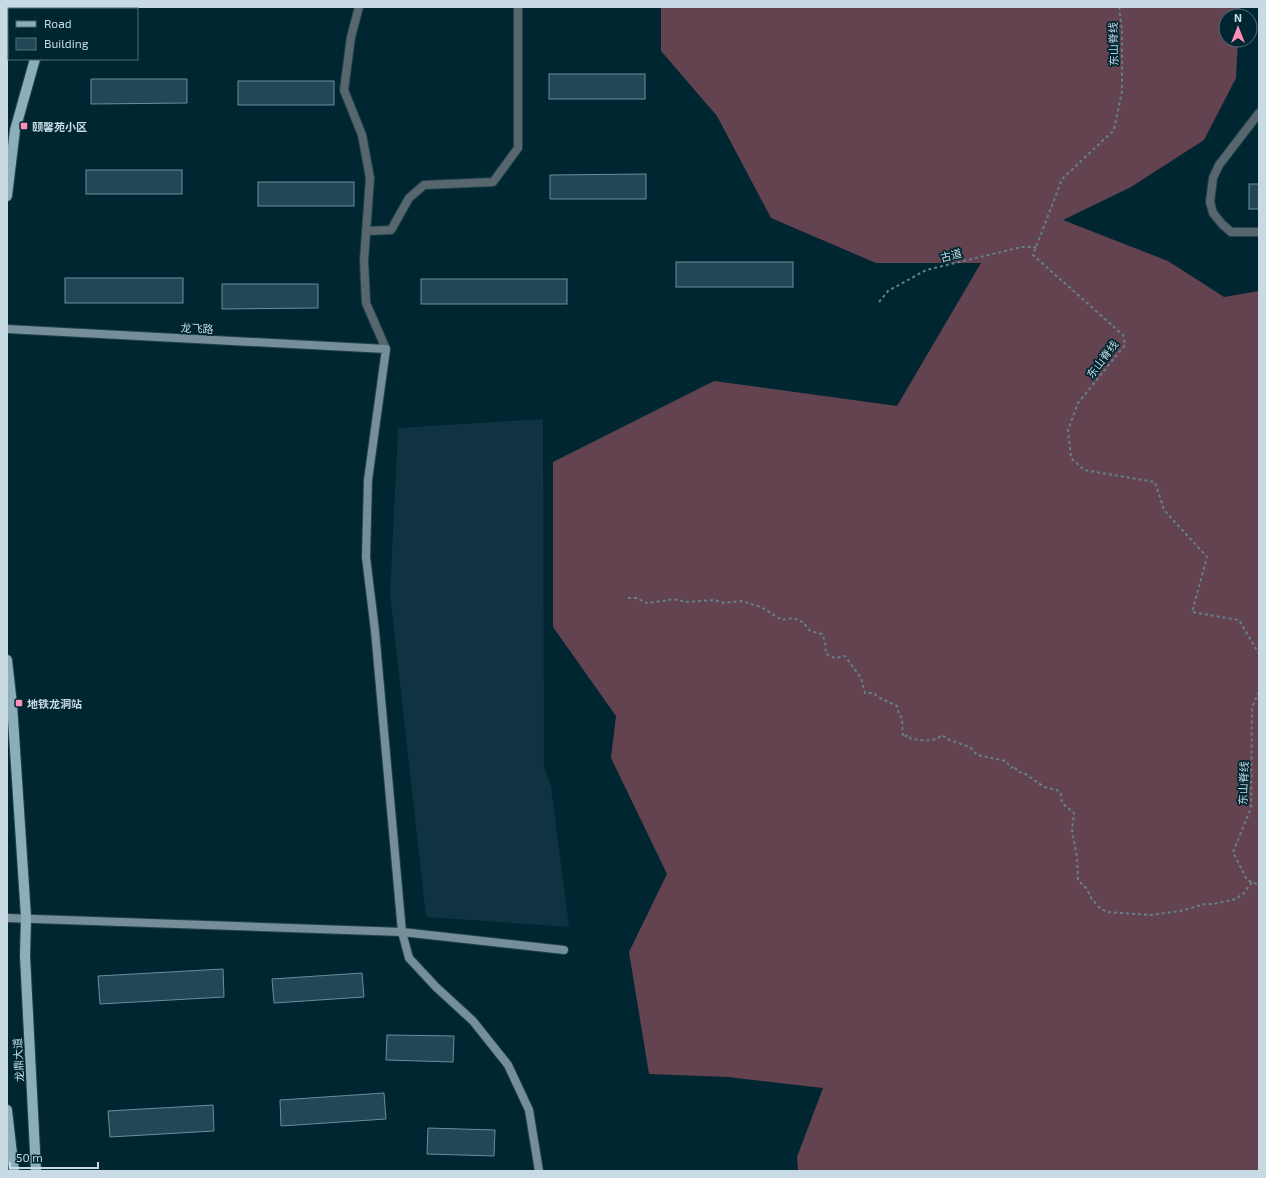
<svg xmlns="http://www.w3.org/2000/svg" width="1266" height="1178" font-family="'Exo 2','Noto Sans SC',sans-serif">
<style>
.built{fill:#0f3340}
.forest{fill:#63434f}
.building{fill:#224755;stroke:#688f9e}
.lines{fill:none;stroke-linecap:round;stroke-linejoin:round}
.street-casing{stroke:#20434e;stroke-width:10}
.secondary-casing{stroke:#20434e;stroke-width:10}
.primary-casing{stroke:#20434e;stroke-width:12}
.path{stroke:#64808b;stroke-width:2;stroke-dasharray:3 3;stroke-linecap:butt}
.street{stroke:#57676d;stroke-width:8}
.secondary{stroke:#758e99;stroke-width:8}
.primary{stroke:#8cadba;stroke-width:10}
.poi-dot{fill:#ff8eba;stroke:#002632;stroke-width:1.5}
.labels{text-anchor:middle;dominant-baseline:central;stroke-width:3.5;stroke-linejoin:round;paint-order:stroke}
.street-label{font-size:11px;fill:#c8dbe4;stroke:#002632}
.poi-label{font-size:11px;font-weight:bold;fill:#c8dbe4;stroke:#002632;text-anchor:start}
</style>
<rect width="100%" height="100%" fill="#002632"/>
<polygon class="built" points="543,419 544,767 551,786 569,927 426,917 390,594 398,428"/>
<polygon class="forest" points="661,7 1240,7 1239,16 1226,16 1226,40 1238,40 1236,78 1204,140 1131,187 1063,220 1168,261 1224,297 1259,291 1259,1171 798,1171 797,1157 823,1088 728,1077 649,1074 629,952 667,874 611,758 616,716 553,627 553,462 714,381 897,406 981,263 876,263 771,218 717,116 661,51"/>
<g class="building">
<rect x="549" y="74" width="96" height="25"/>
<polygon points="91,79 187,79 187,103 91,104"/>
<rect x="238" y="81" width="96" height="24"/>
<rect x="86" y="170" width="96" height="24"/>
<polygon points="646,174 646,199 550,199 550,175"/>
<rect x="258" y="182" width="96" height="24"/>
<rect x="1249" y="184" width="10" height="25"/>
<rect x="676" y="262" width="117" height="25"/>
<rect x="65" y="278" width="118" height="25"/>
<rect x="421" y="279" width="146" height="25"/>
<polygon points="222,284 318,284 318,308 222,309"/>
<polygon points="223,969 224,997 100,1004 98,976"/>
<polygon points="362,973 364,997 274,1003 272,979"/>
<polygon points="387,1035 454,1036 453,1062 386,1060"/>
<polygon points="384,1093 386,1119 281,1126 280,1100"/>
<polygon points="213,1105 214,1131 110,1137 108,1111"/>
<polygon points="428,1128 495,1130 494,1156 427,1154"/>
</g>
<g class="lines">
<g class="street-casing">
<g id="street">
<polyline points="359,7 351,37 344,90 362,135 370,178 364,261 366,303 386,349"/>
<polyline points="1259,113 1219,165 1213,178 1210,202 1213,213 1222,224 1231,232 1259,232"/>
<polyline points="366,231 391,230 409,198 424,185 493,182 518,148 518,7"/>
</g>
</g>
<g class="secondary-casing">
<g id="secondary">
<polyline points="7,329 386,349 368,480 366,557 375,631 402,932 564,950"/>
<polyline points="7,918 402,932 409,958 436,987 473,1021 508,1065 529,1110 539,1171"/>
</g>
</g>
<g class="primary-casing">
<g id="primary">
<polyline points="13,9 14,7"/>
<polyline points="50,9 51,7"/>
<polyline points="7,34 9,26"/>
<polyline points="7,196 15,130 35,59"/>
<polyline points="7,660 12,704 26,917 25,956 36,1171"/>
<polyline points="7,1110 14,1171"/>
</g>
</g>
<g class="path">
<polyline points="1119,7 1122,30 1122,91 1114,130 1062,179 1033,255 1123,335 1125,345 1078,403 1068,430 1071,458 1084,470 1155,482 1164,510 1207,557 1192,612 1239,620 1259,654"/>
<polyline points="879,302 888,291 926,270 1022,247 1036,247"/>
<path d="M 628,598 L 637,598 L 646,603 L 664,601 L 673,599 L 687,602 L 714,600 L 724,603 L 741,601 L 761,607 L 782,620 L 793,618 L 803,622 L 810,631 L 822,634 L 825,641 L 826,654 L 835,658 L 845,656 L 861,678 L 865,693 L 873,693 L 880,698 L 897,706 L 899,715 L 902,718 L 903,737 L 908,735 L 911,739 C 922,740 933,743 942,735 L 949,740 L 970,747 L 977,755 L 1006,761 L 1011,768 L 1014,766 L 1018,772 L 1024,773 L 1044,787 L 1057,790 L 1061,794 L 1062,803 L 1074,813 L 1072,830 L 1077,858 L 1078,880 L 1086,888 L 1092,899 L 1100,908 L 1107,912 L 1151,915 L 1180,911 L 1205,904 L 1213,904 L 1236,899 L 1244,893 L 1252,882"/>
<polyline points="1259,692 1252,707 1251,808 1233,852 1247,880 1259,885"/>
</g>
<use href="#street" class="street"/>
<use href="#secondary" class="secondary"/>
<use href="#primary" class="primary"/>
</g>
<g class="poi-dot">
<rect x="20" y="122" width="8" height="8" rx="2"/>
<rect x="15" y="699" width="8" height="8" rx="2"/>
</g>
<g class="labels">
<g class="street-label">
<text transform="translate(1113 44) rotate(-91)">东山脊线</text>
<text transform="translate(951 255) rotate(-14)">古道</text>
<text transform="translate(197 328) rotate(3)">龙飞路</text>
<text transform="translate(1102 359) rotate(-53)">东山脊线</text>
<text transform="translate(1243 783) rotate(-88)">东山脊线</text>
<text transform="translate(18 1060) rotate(-93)">龙鼎大道</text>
</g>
<g class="poi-label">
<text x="32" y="126">颐馨苑小区</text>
<text x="27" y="703">地铁龙洞站</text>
</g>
</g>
<rect width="1266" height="1178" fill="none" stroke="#c8dbe4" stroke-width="16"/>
<rect x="8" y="8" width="130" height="52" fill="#002632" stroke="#506e79"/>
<rect x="16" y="21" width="20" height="6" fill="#8cadba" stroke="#506e79"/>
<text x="44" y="28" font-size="12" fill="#c8dbe4">Road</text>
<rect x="16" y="38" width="20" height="12" fill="#224755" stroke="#506e79"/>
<text x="44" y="48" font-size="12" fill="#c8dbe4">Building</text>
<g transform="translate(1238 28)"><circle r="19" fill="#002632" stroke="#506e79"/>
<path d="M0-3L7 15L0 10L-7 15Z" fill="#ff8eba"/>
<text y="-6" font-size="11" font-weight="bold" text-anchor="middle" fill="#c8dbe4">N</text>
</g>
<path d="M10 1162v6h88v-6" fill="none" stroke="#c8dbe4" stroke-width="2"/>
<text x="16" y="1162" font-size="12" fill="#c8dbe4" stroke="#002632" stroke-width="3" paint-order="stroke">50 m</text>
</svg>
